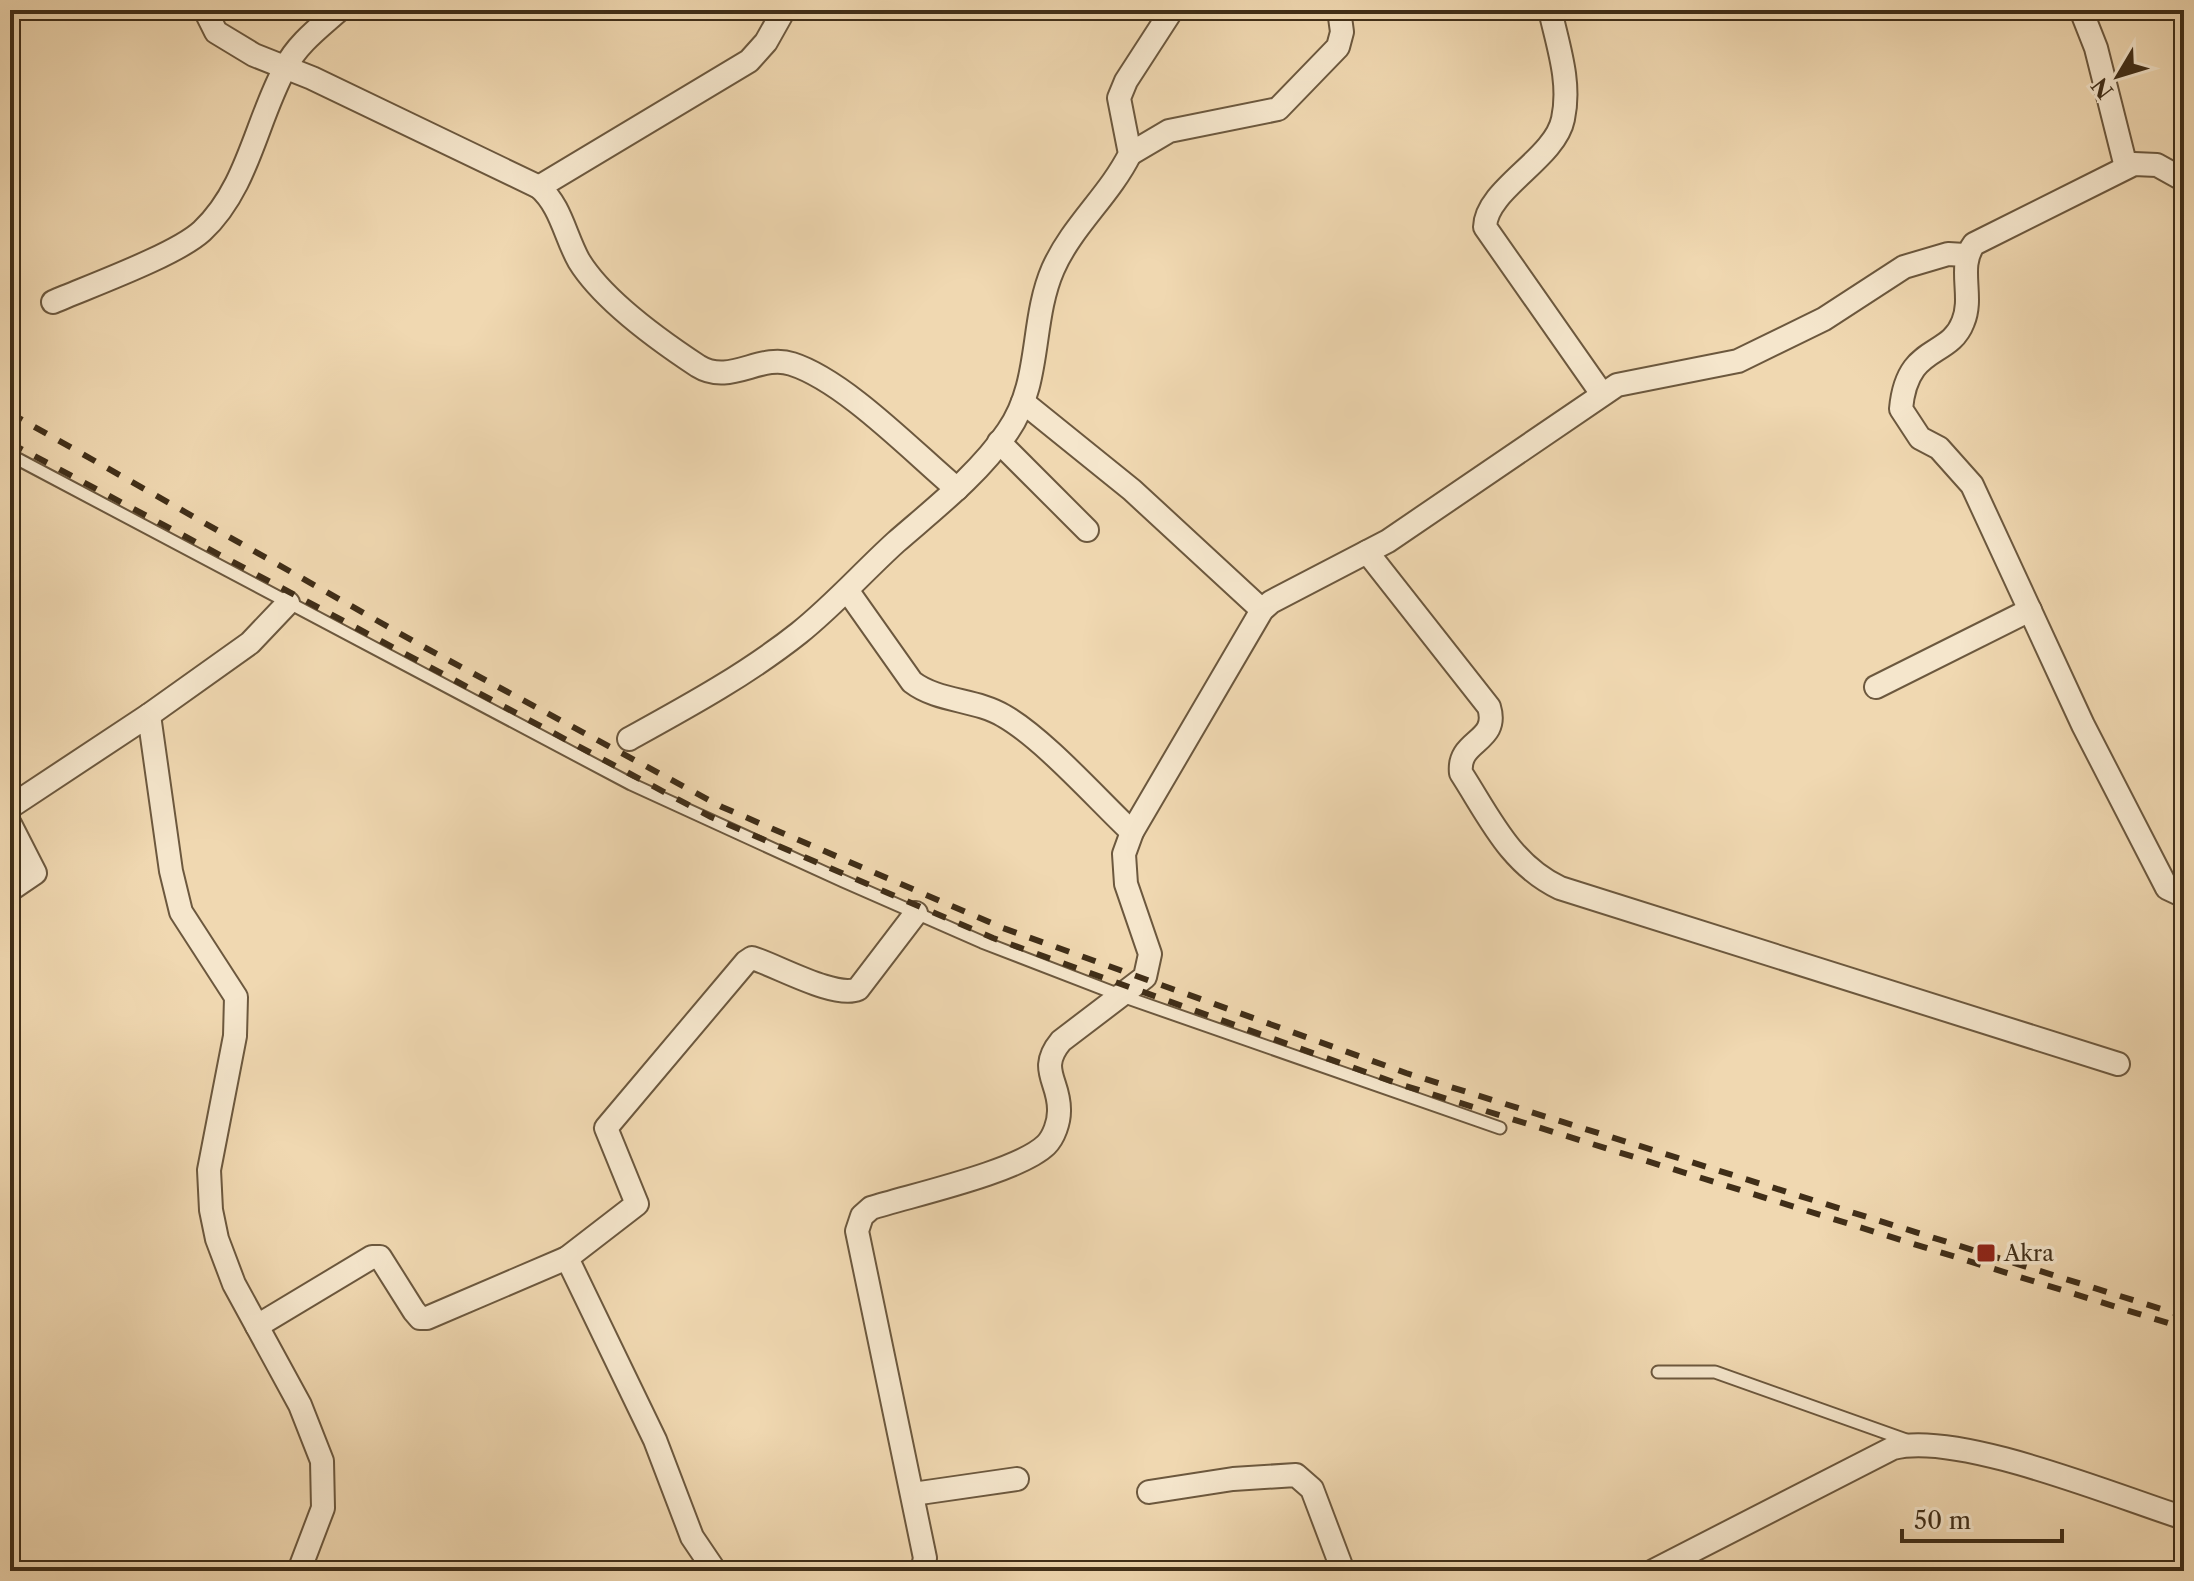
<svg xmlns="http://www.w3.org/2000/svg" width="2194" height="1581" font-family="'Libre Caslon Text',serif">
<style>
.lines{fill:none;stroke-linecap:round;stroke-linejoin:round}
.service-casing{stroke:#6c583e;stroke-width:15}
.minor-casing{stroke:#6c583e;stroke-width:26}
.service{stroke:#f5e6cc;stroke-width:11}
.minor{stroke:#f5e6cc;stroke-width:22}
.rail{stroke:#402e18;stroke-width:6;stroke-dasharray:14 14;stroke-linecap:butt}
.poi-dot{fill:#8f2418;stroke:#f5e6cc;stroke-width:3}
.labels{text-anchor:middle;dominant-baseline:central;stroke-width:7;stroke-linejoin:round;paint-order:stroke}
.poi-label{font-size:22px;fill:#402e18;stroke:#f5e6cc;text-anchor:start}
</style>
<rect width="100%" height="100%" fill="#f0d8b1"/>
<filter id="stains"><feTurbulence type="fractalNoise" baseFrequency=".0025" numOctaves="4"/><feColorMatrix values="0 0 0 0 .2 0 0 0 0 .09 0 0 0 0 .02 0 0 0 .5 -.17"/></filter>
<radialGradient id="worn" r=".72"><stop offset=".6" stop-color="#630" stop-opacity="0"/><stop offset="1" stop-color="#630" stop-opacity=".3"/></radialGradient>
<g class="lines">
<g class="service-casing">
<g id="service">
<polyline points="10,455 631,784 843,881 982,942 1122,996 1500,1128"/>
<polyline points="1658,1372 1715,1372 1909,1441"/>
</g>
</g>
<g class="minor-casing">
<g id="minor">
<path d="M 205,10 L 216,32 L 254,55 L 312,78 L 539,187 C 561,206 565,236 579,261 C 603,300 660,341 698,366 C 730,386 760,353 792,364 C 845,381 913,452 957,489"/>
<path d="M 1550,10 C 1558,46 1571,82 1563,119 C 1555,159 1486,189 1485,227 L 1602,394"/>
<polyline points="2081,10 2096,48 2126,167"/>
<polyline points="1130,154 1169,131 1278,109 1338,47 1342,32 1339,10"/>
<path d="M 2184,180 L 2157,165 L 2134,164 L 1974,244 C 1957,267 1974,296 1963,322 C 1949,359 1907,343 1901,409 L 1920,438 L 1939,448 L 1972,485 L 2083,725 L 2167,888 L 2184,896"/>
<polyline points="539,187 749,61 766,42 784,10"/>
<path d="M 53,302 C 90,286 176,255 202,231 C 248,188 256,121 285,68 C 297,44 320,27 339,10"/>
<polyline points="1023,402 1132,490 1262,610"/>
<polyline points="999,442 1087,530"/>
<path d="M 1367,552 L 1489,707 C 1500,743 1457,739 1461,773 C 1490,818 1510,864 1560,888 L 2118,1064"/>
<path d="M 847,590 L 912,682 C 938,702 976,699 1004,716 C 1044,739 1097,799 1132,832"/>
<polyline points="1876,687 2030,610"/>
<polyline points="149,715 250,643 288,603"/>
<path d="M 629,739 C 687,707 746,675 799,633 C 834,605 863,572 896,542 C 935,508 979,474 1008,431 C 1042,382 1030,322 1053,269 C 1072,226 1109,196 1130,154 L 1119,98 L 1126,81 L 1172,10"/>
<polyline points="10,807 149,715 171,871 181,912 236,997 235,1036 209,1170 211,1210 217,1239 234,1284 300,1405 322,1461 323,1508 299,1571"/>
<polyline points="10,824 35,873 10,890"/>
<polyline points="567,1258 655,1440 692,1537 715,1571"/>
<path d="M 257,1326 L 372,1257 L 380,1257 L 414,1311 L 420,1318 L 427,1318 L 567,1258 L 637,1204 L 606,1128 L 746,962 L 752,958 C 776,965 835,999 858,989 L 916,913"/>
<polyline points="1149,1492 1233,1479 1296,1475 1312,1489 1343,1571"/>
<polyline points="913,1494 1017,1479"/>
<path d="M 922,1571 L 925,1558 L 857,1231 L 862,1216 L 871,1208 C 912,1195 1018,1172 1046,1145 C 1054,1137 1059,1122 1059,1111 C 1060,1081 1037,1070 1061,1041 L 1145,977 L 1150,954 L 1126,884 L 1124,854 L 1132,832 L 1262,610 L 1271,602 L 1388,541 L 1617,385 L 1738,361 L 1824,319 L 1904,267 L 1948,254 L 1965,255"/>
<path d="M 1653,1571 L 1893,1448 C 1958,1431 2115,1496 2184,1518"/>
</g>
</g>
<use href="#service" class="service"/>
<use href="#minor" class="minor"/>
<g class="rail">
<polyline points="10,413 422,646 722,807 1003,928 1406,1073 2184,1316"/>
<polyline points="10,443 711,817 993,938 1396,1083 2184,1328"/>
</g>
</g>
<rect class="poi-dot" x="1976" y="1243" width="20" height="20" rx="4"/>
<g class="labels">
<g class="poi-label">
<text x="2004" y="1253">Akra</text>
</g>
</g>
<rect width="2194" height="1581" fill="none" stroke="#f0d8b1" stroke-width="40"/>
<rect x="12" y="12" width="2170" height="1557" fill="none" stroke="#402e18" stroke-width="4"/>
<rect x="20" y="20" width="2154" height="1541" fill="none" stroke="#402e18" stroke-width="2"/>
<g transform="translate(2118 76) rotate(232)" stroke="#f5e6cc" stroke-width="6" paint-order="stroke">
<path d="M0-6L14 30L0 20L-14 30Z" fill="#402e18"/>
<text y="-12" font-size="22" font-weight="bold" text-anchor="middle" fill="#402e18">N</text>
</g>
<path d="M1902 1529v12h160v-12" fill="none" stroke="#402e18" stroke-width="4"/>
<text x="1914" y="1529" font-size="24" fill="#402e18" stroke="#f5e6cc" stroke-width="6" paint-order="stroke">50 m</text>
<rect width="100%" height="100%" filter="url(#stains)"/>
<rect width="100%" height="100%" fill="url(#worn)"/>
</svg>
